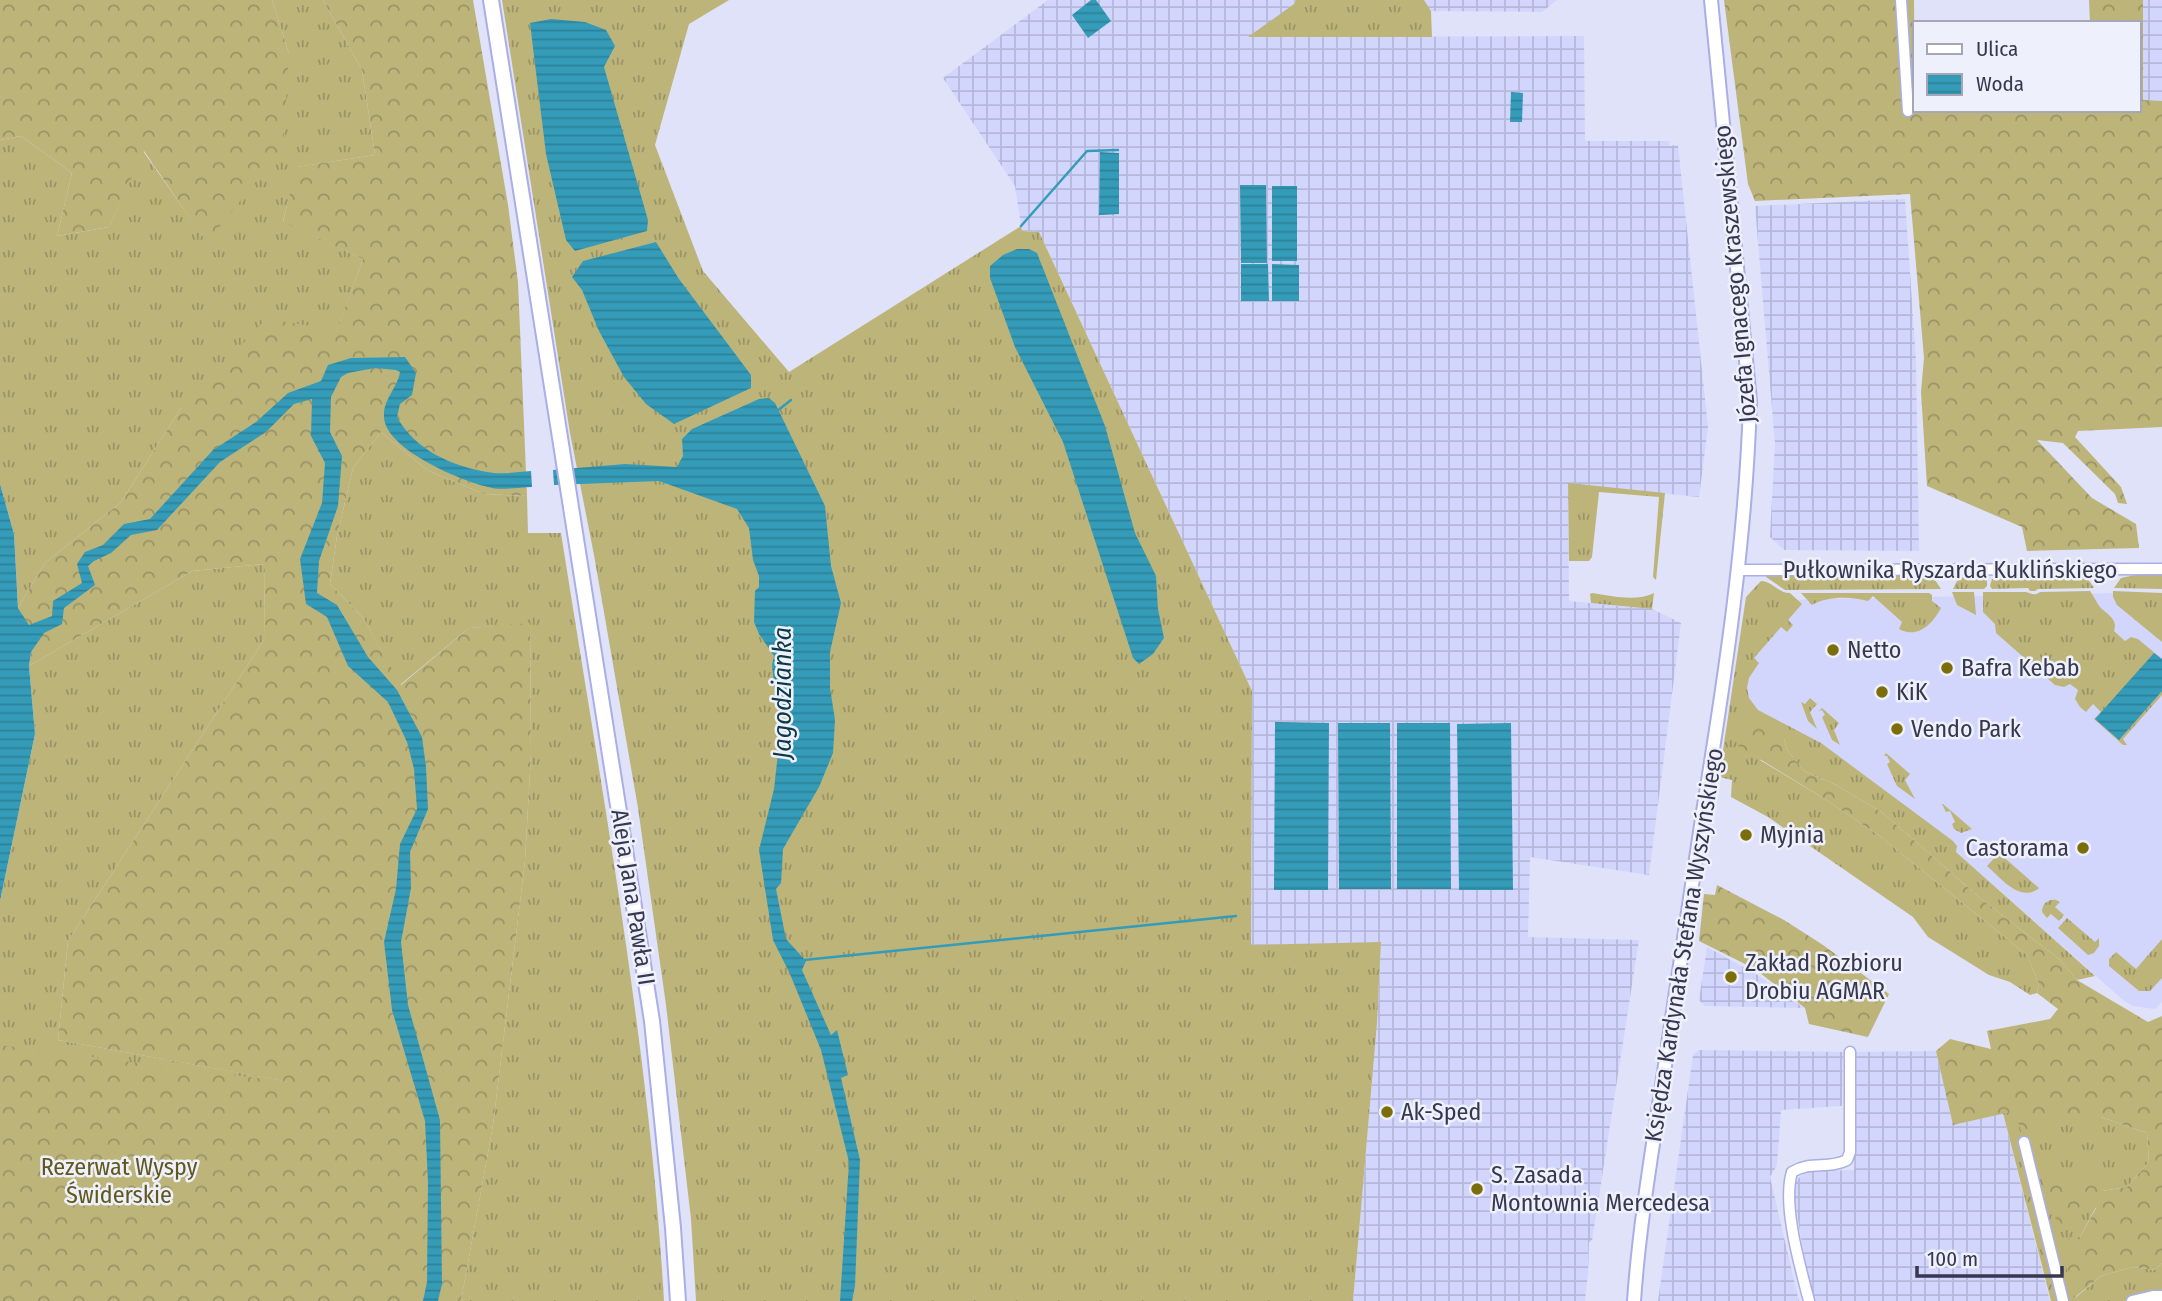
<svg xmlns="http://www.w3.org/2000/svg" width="2162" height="1301" font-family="'Fira Sans Condensed',sans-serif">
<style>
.built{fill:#d2d6fc}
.industrial{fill:url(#industrial-grid)}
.grass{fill:url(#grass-tufts)}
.forest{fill:url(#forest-crowns)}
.water{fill:url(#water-rules)}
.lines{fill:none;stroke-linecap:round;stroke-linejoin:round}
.stream{stroke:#349cb9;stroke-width:2.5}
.minor-casing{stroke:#aaaee5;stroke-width:13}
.tertiary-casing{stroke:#aaaee5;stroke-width:16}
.secondary-casing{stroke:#aaaee5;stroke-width:18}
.minor{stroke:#fff;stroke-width:10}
.tertiary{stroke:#fff;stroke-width:12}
.secondary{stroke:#fff;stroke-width:14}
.poi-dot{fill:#7b6e0a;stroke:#eef0fb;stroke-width:2.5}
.labels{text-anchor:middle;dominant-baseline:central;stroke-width:5;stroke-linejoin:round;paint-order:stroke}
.street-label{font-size:24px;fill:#37384f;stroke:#eef0fb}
.poi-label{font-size:24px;fill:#37384f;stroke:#eef0fb;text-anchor:start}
.park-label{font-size:24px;fill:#61581d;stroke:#eef0fb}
.water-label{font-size:26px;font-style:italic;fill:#0b3946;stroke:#eef0fb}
</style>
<defs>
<pattern id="industrial-grid" width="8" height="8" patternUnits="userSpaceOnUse" patternTransform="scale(1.75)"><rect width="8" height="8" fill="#d2d6fc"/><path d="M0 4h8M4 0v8" fill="none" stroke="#b5b8da"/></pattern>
<pattern id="grass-tufts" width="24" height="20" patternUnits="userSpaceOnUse" patternTransform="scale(1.75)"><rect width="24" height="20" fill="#bdb47a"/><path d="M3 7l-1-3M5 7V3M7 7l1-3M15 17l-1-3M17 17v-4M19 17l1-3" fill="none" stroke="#9a9366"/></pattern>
<pattern id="forest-crowns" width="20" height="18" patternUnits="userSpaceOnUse" patternTransform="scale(1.75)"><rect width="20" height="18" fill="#bdb47a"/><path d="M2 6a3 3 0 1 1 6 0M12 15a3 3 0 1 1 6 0" fill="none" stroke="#9a9366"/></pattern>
<pattern id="water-rules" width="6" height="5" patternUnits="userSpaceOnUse" patternTransform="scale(1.75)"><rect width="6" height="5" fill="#349cb9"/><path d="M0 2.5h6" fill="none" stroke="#2d8099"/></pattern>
</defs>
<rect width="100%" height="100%" fill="#dfe2f9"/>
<polygon class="built" points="2114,593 2162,640 2162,1002 2155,1009 2133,1006 2123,1000 1955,851 1743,706 1757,605 1780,600"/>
<g class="industrial">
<polygon points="1048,0 1296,0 1294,4 1249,37 1584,36 1585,141 1672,141 1669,142 1669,146 1678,145 1708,427 1699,497 1568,484 1569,601 1652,609 1681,623 1649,875 1530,857 1528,937 1639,940 1592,1241 1589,1242 1588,1273 1585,1301 1353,1301 1377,1023 1381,943 1251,945 1252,691 1039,232 1022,231 1015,186 943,78"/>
<polygon points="1424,0 1557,0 1542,12 1431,11"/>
<rect x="2143" y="0" width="19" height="101"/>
<polygon points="1905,199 1916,360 1919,551 1784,550 1770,537 1775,444 1755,206"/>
<polygon points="1707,947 1756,974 1804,1008 1705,1006 1699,1000"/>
<polygon points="1699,1050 1843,1052 1842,1106 1781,1110 1777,1165 1770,1177 1799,1301 1658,1301 1693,1055"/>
<polygon points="1936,1051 1953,1125 2003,1113 2050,1301 1815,1301 1807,1272 1792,1185 1806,1171 1854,1170 1856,1052"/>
</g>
<g class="grass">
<polygon points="272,0 323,0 362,70 375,155 297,167 283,221 363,259 337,331 181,408 121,502 44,564 18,608 14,534 0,484 0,140 21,136 72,173 57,236 109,227 143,151 207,242 289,54"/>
<polygon points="502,0 729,0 689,24 655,145 703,271 789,372 1021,226 1022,231 1039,232 1252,691 1251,945 1381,942 1377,1023 1353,1301 696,1301 691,1219 666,1005 638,808 594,555 570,433"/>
<polygon points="1296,0 1424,0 1431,11 1432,37 1248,37 1294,4"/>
<path d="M 381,432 L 427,470 L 484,494 L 527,496 L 528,533 L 561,533 C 601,788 649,1043 664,1301 L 461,1301 L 493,1125 L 525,861 L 531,754 L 530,624 L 469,628 L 400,685 L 364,619 L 330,584 L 337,536 L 353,468 Z"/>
<polygon points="1568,483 1665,493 1656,580 1653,577 1659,497 1599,492 1592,557 1589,561 1569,561"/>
<polygon points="265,564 264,640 68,941 58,1040 418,1105 429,1169 0,1301 0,901 35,734 29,666 192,571"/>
<polygon points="1767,575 1924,576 1935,580 1941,589 1785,590 1766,577"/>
<polygon points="2016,575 2081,576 2088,579 2094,588 2038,589 2035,591 2030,591 2028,588 1992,589 1990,586 1992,579 2016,579"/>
<polygon points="2135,575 2162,575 2162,589 2114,588 2121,578"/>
<polygon points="1965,576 1987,576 1987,586 1984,589 1953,589 1957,581"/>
<path d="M 1761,581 C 1772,581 1778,593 1790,593 L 1802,604 L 1788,620 L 1793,625 L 1787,632 L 1781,627 L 1754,658 L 1759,663 L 1749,678 L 1747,688 L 1749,698 L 1758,710 L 1821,743 L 1953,841 L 1957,846 L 1956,852 L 2095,976 L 2077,980 L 2059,959 L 1980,898 L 1883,813 L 1836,785 L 1804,771 L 1787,750 L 1784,739 L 1760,760 L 1828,801 L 1881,837 L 2027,955 L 2039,984 L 2037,993 L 2030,995 L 2010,982 L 1989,975 L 1928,937 L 1913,917 L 1768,817 L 1731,797 L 1732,780 L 1719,777 L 1746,597 Z"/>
<path d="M 2090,591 C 2094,596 2096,602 2100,607 C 2108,615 2118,619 2114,631 L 2125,641 L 2131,637 L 2138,639 L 2162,659 L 2162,695 L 2123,739 L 2127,745 L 2123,745 L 2094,719 L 2101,712 L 2093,704 L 2086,712 L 2080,707 L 2075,699 L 2078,690 L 2070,684 L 2064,687 L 2055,685 L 1996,633 L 1995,624 L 1983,612 L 1983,592 L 2026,592 C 2032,594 2035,596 2040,592 Z"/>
<polygon points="2113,591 2162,593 2162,642 2117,605 2113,597"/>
<polygon points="1952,592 1974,592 1976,615 1957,605"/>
<path d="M 1592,593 C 1612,596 1636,602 1654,593 L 1652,609 L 1591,603 L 1590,594 Z"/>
<path d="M 1801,593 L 1929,593 L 1932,595 L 1932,601 L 1941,608 C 1932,625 1917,639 1899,629 L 1902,622 L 1873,596 L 1868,601 C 1852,596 1826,596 1812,605 Z"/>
<polygon points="1810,698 1817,704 1810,712 1817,729 1808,721 1801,702 1805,704"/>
<polygon points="1822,708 1839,723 1834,730 1840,745 1832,740 1822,717 1825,715 1822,710 1819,711"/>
<polygon points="1886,753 1910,774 1905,780 1915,799 1897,786 1887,764 1890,762 1887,756 1884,756"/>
<polygon points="1942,804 1943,804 1972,829 1961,833 1954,829 1952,824 1955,822 1950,811 1946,812"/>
<path d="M 1999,853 L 2039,888 L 2038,889 C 2019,902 2001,878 1987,866 Z"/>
<path d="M 2056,900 L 2060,902 L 2055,907 L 2064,915 L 2059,921 L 2051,914 L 2047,918 L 2042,912 C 2042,904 2048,899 2056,900 Z"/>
<polygon points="2067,918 2095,942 2099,938 2099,946 2094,953 2088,955 2058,928"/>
<polygon points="2162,939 2162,978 2150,991 2139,991 2109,966 2109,959 2116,952 2136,969"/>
<polygon points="2016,1110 2053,1117 2101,1117 2147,1133 2149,1162 2127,1187 2102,1191 2077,1186 2044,1195 2082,1200 2096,1207 2080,1237 2075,1298 2101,1276 2133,1267 2155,1270 2162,1263 2162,1301 2051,1301 2003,1113"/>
</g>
<g class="forest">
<polygon points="0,0 272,0 289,54 283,147 207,243 144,151 109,227 57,236 72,173 21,136 0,140"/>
<path d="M 323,0 L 473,0 L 508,205 L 518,282 L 527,496 L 484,494 L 427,470 L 381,432 L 353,468 L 337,536 L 330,584 L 364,619 L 401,685 L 469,628 L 530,623 L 531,754 L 525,861 L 493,1125 L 461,1301 L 0,1301 L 0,1045 L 294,1083 L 58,1040 L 68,941 L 264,640 L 265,564 L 192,571 L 29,666 C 33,642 30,628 18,608 L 44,564 L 121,502 L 181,408 L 266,319 L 337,330 L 363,259 L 283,222 L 296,167 L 375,155 L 362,70 Z"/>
<polygon points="1724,0 1914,0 1915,110 2139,110 2139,23 2090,23 2089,0 2143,0 2143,100 2162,101 2162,427 2078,431 2075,437 2121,487 2127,504 2118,503 2115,494 2063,443 2037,440 2092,498 2136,524 2139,548 2027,551 2022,527 1927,486 1921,392 1924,358 1910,194 1755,201 1748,184"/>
<polygon points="1750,719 1775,729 1784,739 1787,750 1804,771 1836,785 1883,813 1980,898 2059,959 2077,980 2148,1022 2162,1016 2162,1263 2155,1270 2133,1267 2101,1276 2074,1298 2062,1251 2067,1239 2080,1237 2096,1208 2082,1201 2072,1223 2057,1225 2051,1197 2044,1195 2044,1178 2067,1179 2077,1186 2090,1162 2101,1171 2102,1191 2127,1187 2149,1162 2147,1133 2101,1117 2053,1117 2024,1142 2015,1111 1953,1125 1936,1051 1950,1039 1991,1049 1987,1031 2050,1019 2058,1009 2037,993 2039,984 2027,955 1881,837 1828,801 1737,745 1736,731"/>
<polygon points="1717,885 1784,920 1823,945 1889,994 1868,1037 1809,1024 1805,1008 1755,969 1699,941 1704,894 1715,895"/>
</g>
<g class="water">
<polygon points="1091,0 1096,0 1111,21 1088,38 1072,15"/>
<polygon points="551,19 585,22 606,30 615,46 604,67 648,220 647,231 575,251 566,240 546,154 530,23"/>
<polygon points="1511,92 1523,93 1522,122 1510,122"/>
<polygon points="1100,152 1119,153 1119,214 1099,215"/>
<polygon points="1240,185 1266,185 1267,263 1241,263"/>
<rect x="1272" y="186" width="25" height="75"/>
<polygon points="656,242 679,279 751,375 751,388 674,424 646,404 624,377 599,331 582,290 572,277 583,261"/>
<polygon points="1017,249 1029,249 1037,253 1105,426 1135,533 1156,576 1158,609 1164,638 1153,654 1139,664 1133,658 1063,442 1015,347 990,278 990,266 1003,255"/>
<polygon points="1241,264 1268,264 1269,301 1241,301"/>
<polygon points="1272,264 1299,265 1299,301 1272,301"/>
<path d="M 405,357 L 416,373 L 412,395 L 400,404 L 397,417 C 415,450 452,466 487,472 C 501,475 517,472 531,471 L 532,487 C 519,487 501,491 488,487 C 461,481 385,449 384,417 C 383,399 397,389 400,372 L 396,370 L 375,368 L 348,373 L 341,377 L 331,397 L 330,432 L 342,456 L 338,506 L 319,561 L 317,593 L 337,605 L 368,657 L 397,690 L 422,737 L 426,767 L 428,809 L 410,852 L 411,888 L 401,942 L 408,1005 L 440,1120 L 442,1284 L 438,1301 L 423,1301 L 427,1282 L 428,1182 L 425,1121 L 392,1010 L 384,942 L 396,889 L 400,844 L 417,809 L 414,769 L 407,742 L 388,702 L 348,666 L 327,617 L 306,604 L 300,559 L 322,503 L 325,463 L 311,436 L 312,399 L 294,404 L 266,432 L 220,462 L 157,530 L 131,535 L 111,553 L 94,561 L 88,566 L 95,585 L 64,608 L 62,624 L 44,633 L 31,652 L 29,666 L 35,734 L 0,901 L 0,484 L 14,534 L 18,608 L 29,625 L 52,616 L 53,601 L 82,583 L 77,564 L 85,552 L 103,545 L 124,524 L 150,519 L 213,450 L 256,422 L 288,393 L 321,381 L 328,365 L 351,358 Z"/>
<polygon points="769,398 775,403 825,506 831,566 841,603 830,652 830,688 835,720 833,753 819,787 783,849 781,883 776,889 786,939 806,961 802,970 831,1035 837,1030 848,1075 841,1078 860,1160 855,1286 852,1301 840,1301 849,1162 821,1050 790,974 773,940 759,850 774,789 779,744 790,720 781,706 776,705 772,665 774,656 759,634 754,622 755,591 759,587 759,576 753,560 749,528 737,509 659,481 554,485 553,470 625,464 677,467 683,456 682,439 692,429 759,399"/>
<polygon points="2154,653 2162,659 2162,691 2119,740 2095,719"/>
<polygon points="1275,722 1329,723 1328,890 1274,890"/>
<polygon points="1338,723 1390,723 1391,889 1339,889"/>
<polygon points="1397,723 1450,723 1451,889 1397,889"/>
<polygon points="1511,723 1513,890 1459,890 1457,724"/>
</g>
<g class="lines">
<g class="stream">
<polyline points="1021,226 1087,151 1118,150"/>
<polyline points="777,411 791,400"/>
<polyline points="804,960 1236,916"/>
</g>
<g class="minor-casing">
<g id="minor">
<polyline points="1901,0 1908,111"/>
<polyline points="1739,570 2162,569"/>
<polyline points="2024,1142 2063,1301"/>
<path d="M 1809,1301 C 1800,1266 1782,1205 1792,1172 C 1812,1160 1827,1170 1847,1160 L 1850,1152 L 1850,1052"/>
<polyline points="2132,1301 2153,1296 2162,1296"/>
</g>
</g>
<g class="tertiary-casing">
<path id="tertiary" d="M 1634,1301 C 1639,1229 1651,1157 1662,1085 C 1675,994 1689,903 1703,812 C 1725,676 1746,540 1750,401 L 1711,0"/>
</g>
<g class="secondary-casing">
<polyline id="secondary" points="491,0 652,1021 673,1228 678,1301"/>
</g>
<use href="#minor" class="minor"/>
<use href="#tertiary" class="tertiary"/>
<use href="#secondary" class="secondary"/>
</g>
<g class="poi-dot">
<circle cx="1833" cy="650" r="7"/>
<circle cx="1947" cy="668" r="7"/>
<circle cx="1882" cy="692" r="7"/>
<circle cx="1897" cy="729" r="7"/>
<circle cx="1746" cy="835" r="7"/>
<circle cx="2083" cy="848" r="7"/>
<circle cx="1731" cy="977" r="7"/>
<circle cx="1387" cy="1112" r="7"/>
<circle cx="1477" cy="1189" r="7"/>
</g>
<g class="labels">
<g class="street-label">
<text transform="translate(1735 274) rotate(-95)">Józefa Ignacego Kraszewskiego</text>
<text x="1950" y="570">Pułkownika Ryszarda Kuklińskiego</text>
<text transform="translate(633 897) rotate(81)">Aleja Jana Pawła II</text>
<text transform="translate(1684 945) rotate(-81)">Księdza Kardynała Stefana Wyszyńskiego</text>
</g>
<g class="poi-label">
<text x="1847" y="650">Netto</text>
<text x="1961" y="668">Bafra Kebab</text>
<text x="1896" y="692">KiK</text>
<text x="1911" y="729">Vendo Park</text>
<text x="1760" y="835">Myjnia</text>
<text x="2069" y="848" text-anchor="end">Castorama</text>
<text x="1745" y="963">Zakład Rozbioru<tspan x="1745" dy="28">Drobiu AGMAR</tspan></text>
<text x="1401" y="1112">Ak-Sped</text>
<text x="1491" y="1175">S. Zasada<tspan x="1491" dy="28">Montownia Mercedesa</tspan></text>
</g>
<g class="park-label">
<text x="119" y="1167">Rezerwat Wyspy<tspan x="119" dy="28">Świderskie</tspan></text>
</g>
<g class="water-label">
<text transform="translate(782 693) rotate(-90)">Jagodzianka</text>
</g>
</g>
<rect x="1913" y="21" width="228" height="91" fill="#eef0fb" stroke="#a5a6b6" stroke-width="2"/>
<rect x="1927" y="44" width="35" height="10" fill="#ffffff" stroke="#a5a6b6" stroke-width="2"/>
<text x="1976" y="56" font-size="21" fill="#37384f">Ulica</text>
<rect x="1927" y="74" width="35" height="21" fill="url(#water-rules)" stroke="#a5a6b6" stroke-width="2"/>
<text x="1976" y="91" font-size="21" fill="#37384f">Woda</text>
<path d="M1917 1266v10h145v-10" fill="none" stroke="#37384f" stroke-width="3.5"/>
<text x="1927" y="1266" font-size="21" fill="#37384f" stroke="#eef0fb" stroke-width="5" paint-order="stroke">100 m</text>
</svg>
